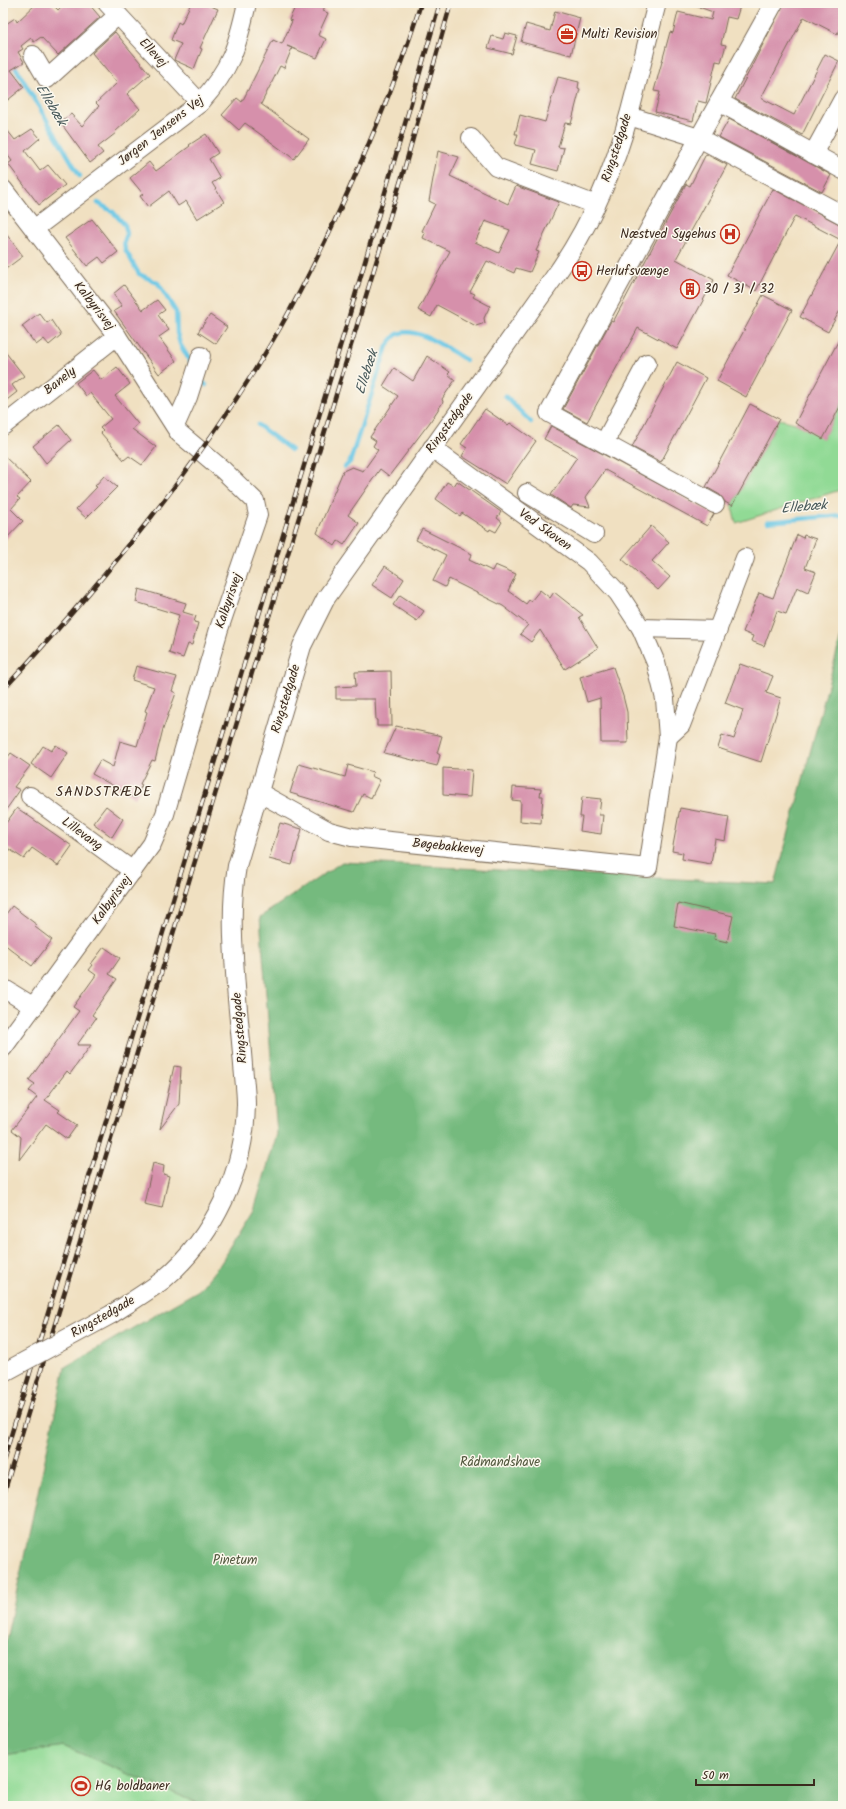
<svg xmlns="http://www.w3.org/2000/svg" width="846" height="1809" font-family="Kalam,sans-serif">
<style>
.green{fill:#91da95;stroke:#66825a}
.forest{fill:#74ba7e;stroke:#58724e}
.lines{fill:none;stroke-linecap:round;stroke-linejoin:round}
.stream{stroke:#67c6e5;stroke-width:4.5}
.building{fill:#d690ab;fill-rule:evenodd}
.minor-casing{stroke:#7a6a57;stroke-width:20}
.minor{stroke:#fff;stroke-width:18}
.rail-casing{stroke:#3b2a1e;stroke-width:4.5}
.rail{stroke:#fbf7ec;stroke-width:3;stroke-dasharray:9;stroke-linecap:butt}
.minor-bridge-casing{stroke:#7a6a57;stroke-width:20;stroke-linecap:butt}
.minor-bridge{stroke:#fff;stroke-width:18}
.labels{text-anchor:middle;dominant-baseline:central;stroke-width:3;stroke-linejoin:round;paint-order:stroke}
.poi-label{font-size:13px;fill:#3b2a1e;stroke:#fbf7ec;text-anchor:start}
.street-label{font-size:13px;fill:#3b2a1e;stroke:#fbf7ec}
.park-label{font-size:13px;fill:#50563c;stroke:#fbf7ec}
.water-label{font-size:14px;font-style:italic;fill:#48595a;stroke:#fbf7ec}
.neighbourhood-label{font-size:14px;letter-spacing:1px;fill:#3b2a1e;stroke:#fbf7ec}
</style>
<rect width="100%" height="100%" fill="#fbf7ec"/>
<filter id="ink" filterUnits="userSpaceOnUse"><feTurbulence type="fractalNoise" baseFrequency=".025" numOctaves="2"/><feDisplacementMap in="SourceGraphic" scale="8" xChannelSelector="R" yChannelSelector="G"/><feConvolveMatrix kernelMatrix="1 2 1 2 8 2 1 2 1" color-interpolation-filters="sRGB"/></filter>
<filter id="wash" filterUnits="userSpaceOnUse"><feTurbulence type="fractalNoise" baseFrequency=".012" numOctaves="4" result="noise"/><feDisplacementMap in="SourceGraphic" scale="16" xChannelSelector="R" yChannelSelector="G"/><feGaussianBlur stdDeviation="0.9" result="paint"/><feColorMatrix in="noise" values="0 0 0 0 0 0 0 0 0 0 0 0 0 0 0 0 0 1.4 0 .05"/><feComposite in="paint" operator="in"/></filter>
<g filter="url(#wash)">
<rect width="100%" height="100%" fill="#f0e0c1"/>
<g class="green">
<polygon points="843,401 843,489 736,523 732,506 779,419 795,423 823,438"/>
<polygon points="63,1746 205,1806 3,1806 4,1755"/>
</g>
<polygon class="forest" points="843,629 843,1806 205,1806 63,1746 4,1755 3,1654 65,1367 199,1290 221,1263 254,1210 277,1134 260,917 342,862 775,884"/>
<g class="lines">
<g class="stream">
<polyline points="13,63 80,176"/>
<polyline points="98,203 113,212 125,225 127,234 124,242 125,249 139,274 158,283 176,312 177,333 180,344 191,363"/>
<polyline points="199,379 206,385"/>
<polyline points="505,396 531,422"/>
<polyline points="258,425 291,450"/>
<path d="M 345,467 L 350,462 L 387,346 C 389,343 392,339 395,336 C 413,322 450,351 466,360"/>
<polyline points="767,522 843,515"/>
</g>
</g>
<g id="blocks">
<g class="building">
<polygon points="37,3 51,3 58,10 65,3 88,3 100,17 58,55 41,37 34,42 31,38 21,46 23,49 18,52 24,62 11,70 24,87 3,104 3,26 15,18 17,22"/>
<polygon points="191,3 204,3 218,9 200,48 202,49 194,69 174,60 181,44 171,40 178,22 181,24"/>
<polygon points="297,3 326,3 323,11 328,13 318,35 326,39 317,58 287,46 292,48 284,68 280,66 261,104 309,139 294,159 245,123 239,130 222,115 237,98 242,102 273,40 282,44 292,21 289,20"/>
<polygon points="694,3 741,3 736,19 727,17 721,44 726,45 721,62 716,61 706,103 698,101 693,121 655,112 660,92 654,91 670,32 673,33 678,12 711,20 713,12 693,5"/>
<polygon points="784,3 837,3 843,6 843,22 837,34 804,17 761,98 794,115 825,54 839,61 802,135 735,99"/>
<polygon points="555,11 580,18 571,55 521,42 526,24 550,31"/>
<polygon points="115,32 150,74 127,94 140,109 115,132 116,133 98,147 103,153 90,163 60,122 71,114 82,126 99,106 96,103 117,83 92,53"/>
<polygon points="505,33 517,36 512,54 488,48 492,36 503,39"/>
<polygon points="558,77 579,82 578,88 580,89 571,124 565,123 558,147 564,148 558,171 532,164 536,150 515,145 518,134 515,134 520,115 545,122"/>
<polygon points="729,119 831,175 822,192 719,137"/>
<polygon points="3,125 15,140 32,129 40,138 25,151 40,171 48,165 65,185 39,205 8,164 12,161 3,149"/>
<polygon points="206,134 218,153 209,159 220,178 212,183 224,202 197,219 186,201 178,206 169,191 148,207 140,196 143,194 130,178 149,162 156,171 190,146 189,145"/>
<path d="M 438,151 L 459,157 L 450,176 L 508,204 L 516,186 L 559,202 L 536,251 L 539,252 L 530,272 L 516,268 L 514,273 L 487,261 L 470,292 L 475,294 L 473,297 L 490,306 L 484,318 L 485,323 L 476,326 L 437,305 L 431,317 L 418,310 L 450,251 L 423,238 L 425,233 L 422,231 L 435,204 L 429,201 ZM 485,221 L 510,230 L 499,253 L 475,242 Z"/>
<polygon points="706,154 727,165 676,259 714,280 677,349 638,328 587,422 563,409 611,321 613,322 686,184 690,186"/>
<polygon points="773,189 843,226 843,305 828,332 800,317 841,240 795,216 756,291 727,275"/>
<polygon points="92,219 118,252 104,263 99,257 87,266 65,238"/>
<polygon points="3,230 23,256 3,271"/>
<polygon points="124,285 143,310 157,300 165,310 158,315 169,330 159,337 176,361 159,374 114,311 122,306 113,294"/>
<polygon points="763,295 792,310 746,397 717,381"/>
<polygon points="39,313 47,323 51,320 61,335 49,345 44,339 36,345 22,326"/>
<polygon points="210,315 227,327 216,344 198,332"/>
<polygon points="843,332 843,401 823,439 795,423"/>
<polygon points="3,349 24,376 12,385 17,392 3,403"/>
<polygon points="427,356 450,372 448,374 455,380 442,399 443,402 430,422 389,476 380,469 348,515 359,523 344,545 338,541 335,546 317,533 343,471 352,467 363,471 378,450 373,446 376,441 370,437 398,396 383,386 394,368 413,381"/>
<polygon points="677,362 706,378 661,462 632,447"/>
<polygon points="117,367 130,384 115,396 138,424 132,429 156,447 142,465 129,456 124,460 101,433 103,431 100,428 111,419 90,393 86,396 76,383 93,370 101,380"/>
<polygon points="750,404 779,419 732,506 725,502 720,495 706,487"/>
<polygon points="485,409 508,425 510,423 536,441 506,484 462,456 467,448 461,444"/>
<polygon points="59,425 71,440 46,463 33,446"/>
<polygon points="551,426 714,514 707,526 605,470 586,497 590,507 573,505 571,508 551,495 577,457 544,439"/>
<polygon points="3,455 31,482 17,497 20,499 11,509 23,521 3,542"/>
<polygon points="104,476 117,487 86,518 76,509 97,487 95,486"/>
<polygon points="457,481 501,512 497,518 502,522 496,532 490,529 489,531 462,513 460,516 436,499 447,482 454,486"/>
<polygon points="651,526 669,542 652,561 670,577 658,590 622,559"/>
<polygon points="422,529 472,554 469,560 492,571 495,565 516,574 508,591 526,604 529,600 531,601 540,590 550,598 554,592 583,615 579,617 598,648 565,669 540,630 531,642 520,634 528,625 503,606 449,579 445,587 433,581 446,555 416,540"/>
<polygon points="797,535 803,538 804,535 816,539 805,568 816,572 808,592 797,587 786,614 777,611 764,646 751,641 753,636 743,632 759,593 773,598"/>
<polygon points="385,566 404,579 392,598 372,585"/>
<polygon points="139,589 186,603 183,612 196,616 194,622 198,623 192,645 188,644 183,658 169,653 179,615 136,602"/>
<polygon points="400,595 424,611 417,621 393,605"/>
<polygon points="740,664 773,676 766,693 781,698 761,762 718,748 722,735 734,739 743,710 725,703"/>
<polygon points="136,666 177,677 172,691 176,693 163,729 155,761 152,760 140,784 142,785 135,798 92,774 100,760 113,767 120,741 137,746 147,712 145,711 154,687 132,680"/>
<polygon points="613,667 623,696 627,712 628,743 601,743 600,698 587,702 580,677"/>
<polygon points="391,671 392,726 377,726 377,720 376,720 375,699 336,699 336,687 356,686 355,672"/>
<polygon points="396,726 442,736 437,753 440,755 437,766 384,753"/>
<polygon points="56,745 68,753 51,778 31,764 43,746 51,751"/>
<polygon points="11,753 30,766 14,787 20,790 3,814 3,763"/>
<polygon points="299,764 345,777 348,765 373,772 371,776 380,780 371,798 363,794 354,812 290,793"/>
<polygon points="443,768 472,770 470,797 443,795"/>
<polygon points="513,787 541,789 540,796 543,796 541,823 520,821 521,801 512,800"/>
<polygon points="582,797 601,799 599,815 603,815 601,834 580,831 582,817 580,817"/>
<polygon points="106,806 123,819 112,837 93,823"/>
<polygon points="17,808 72,846 58,866 32,848 24,859 3,845 3,827"/>
<polygon points="680,808 729,817 725,841 715,839 711,864 682,859 683,853 672,851"/>
<polygon points="280,823 302,829 292,865 269,859"/>
<polygon points="678,903 733,916 727,942 714,939 715,934 674,926"/>
<polygon points="12,906 37,925 35,927 52,940 32,966 3,943 3,918"/>
<polygon points="104,947 120,958 109,974 117,979 92,1015 96,1018 77,1045 91,1045 70,1074 67,1071 45,1100 60,1110 58,1112 77,1125 67,1139 46,1124 19,1160 21,1137 12,1130 37,1097 29,1091 35,1084 29,1080 79,1011 73,1007 96,975 89,970 93,965 91,964"/>
<polygon points="174,1066 181,1067 179,1104 160,1129"/>
<polygon points="153,1163 164,1166 163,1174 169,1176 162,1208 144,1204"/>
</g>
</g>
</g>
<g filter="url(#ink)">
<use href="#blocks" fill-opacity="0" stroke="#7a6a57" stroke-width="1"/>
<g class="lines">
<g class="minor-casing">
<g id="minor">
<polyline points="107,3 200,103"/>
<polyline points="33,55 47,79 118,15"/>
<polyline points="719,102 843,170"/>
<polyline points="629,116 699,138 843,215"/>
<polyline points="471,138 496,167 596,205"/>
<polyline points="813,154 843,99"/>
<polyline points="3,189 117,336 179,433 223,470 255,501 258,515 219,629 165,814 152,844 3,1048"/>
<path d="M 34,229 L 200,103 C 231,68 237,48 247,3"/>
<polyline points="3,426 117,336"/>
<polyline points="175,426 188,397 201,356"/>
<polyline points="604,443 647,363"/>
<polyline points="527,493 594,534"/>
<polyline points="715,504 549,413 699,138 774,3"/>
<polyline points="641,628 718,630"/>
<polyline points="668,737 681,725 745,558"/>
<polyline points="258,792 329,831 352,837 648,868 668,737 665,699 656,663 641,628 618,593 589,562 432,448"/>
<polyline points="30,796 133,871"/>
<polyline points="3,988 34,1007"/>
<path d="M 112,1314 C 129,1303 147,1292 163,1280 C 214,1237 245,1171 246,1104 C 246,1091 244,1078 243,1065 C 241,1039 238,1013 236,987 C 233,946 230,907 237,866 L 302,646 L 326,598 L 553,279 C 588,230 613,173 629,115 C 639,78 647,40 657,3"/>
</g>
</g>
<use href="#minor" class="minor"/>
<g class="rail-casing">
<g id="rail">
<path d="M 3,690 C 106,578 204,460 280,328 C 313,270 341,209 367,148 C 387,101 406,52 421,3"/>
<polyline points="3,1462 348,320 440,3"/>
<polyline points="3,1496 404,170 451,3"/>
</g>
</g>
<use href="#rail" class="rail"/>
<g class="minor-bridge-casing">
<polyline id="minor-bridge" points="3,1373 112,1314"/>
</g>
<use href="#minor-bridge" class="minor-bridge"/>
</g>
</g>
<defs>
<g id="office-ring" transform="scale(1)"><circle r="9.5" fill="#fbf7ec" stroke="#c8321e" stroke-width="1.5"/><path d="M-6-3h4V-5.5h4V-3h4V5H-6ZM-1-4.5V-3h2v-1.5ZM-6 0V1H6V0Z" fill="#c8321e"/></g>
<g id="hospital-ring" transform="scale(1)"><circle r="9.5" fill="#fbf7ec" stroke="#c8321e" stroke-width="1.5"/><path d="M-5-5h3v3.5h4V-5h3V5h-3V1.5h-4V5h-3Z" fill="#c8321e"/></g>
<g id="bus-ring" transform="scale(1)"><circle r="9.5" fill="#fbf7ec" stroke="#c8321e" stroke-width="1.5"/><path d="M-5-6H5V4H4V6H2V4H-2V6H-4V4H-5ZM-3.5-4V0h7V-4ZM-3.5 1.2v1.5H-2V1.2ZM2 1.2v1.5H3.5V1.2Z" fill="#c8321e"/></g>
<g id="building-ring" transform="scale(1)"><circle r="9.5" fill="#fbf7ec" stroke="#c8321e" stroke-width="1.5"/><path d="M-4-6H4V6H1V3H-1V6H-4ZM-2.5-4.3h1.7v1.8h-1.7ZM.8-4.3h1.7v1.8H.8ZM-2.5-1h1.7V.8h-1.7ZM.8-1h1.7V.8H.8Z" fill="#c8321e"/></g>
<g id="stadium-ring" transform="scale(1)"><circle r="9.5" fill="#fbf7ec" stroke="#c8321e" stroke-width="1.5"/><path d="M0-5a6.5 5 0 1 0 0 10a6.5 5 0 1 0 0-10ZM-3.5-1.8h7v3.6h-7Z" fill="#c8321e"/></g>
</defs>
<g fill-rule="evenodd">
<use href="#office-ring" x="567" y="34"/>
<use href="#hospital-ring" x="730" y="234"/>
<use href="#bus-ring" x="582" y="271"/>
<use href="#building-ring" x="690" y="289"/>
<use href="#stadium-ring" x="81" y="1786"/>
</g>
<g class="labels">
<g class="poi-label">
<text x="581" y="34">Multi Revision</text>
<text x="716" y="234" text-anchor="end">Næstved Sygehus</text>
<text x="596" y="271">Herlufsvænge</text>
<text x="704" y="289">30 / 31 / 32</text>
<text x="95" y="1786">HG boldbaner</text>
</g>
<g class="street-label">
<text transform="translate(153 53) rotate(47)">Ellevej</text>
<text transform="translate(161 131) rotate(-38)">Jørgen Jensens Vej</text>
<text transform="translate(617 148) rotate(-72)">Ringstedgade</text>
<text transform="translate(94 306) rotate(52)">Kalbyrisvej</text>
<text transform="translate(60 381) rotate(-38)">Banely</text>
<text transform="translate(450 423) rotate(-54)">Ringstedgade</text>
<text transform="translate(545 530) rotate(36)">Ved Skoven</text>
<text transform="translate(229 601) rotate(-71)">Kalbyrisvej</text>
<text transform="translate(286 699) rotate(-73)">Ringstedgade</text>
<text transform="translate(82 834) rotate(36)">Lillevang</text>
<text transform="translate(448 847) rotate(6)">Bøgebakkevej</text>
<text transform="translate(112 900) rotate(-54)">Kalbyrisvej</text>
<text transform="translate(240 1028) rotate(-95)">Ringstedgade</text>
<text transform="translate(103 1317) rotate(-30)">Ringstedgade</text>
</g>
<g class="park-label">
<text x="500" y="1462">Rådmandshave</text>
<text x="235" y="1560">Pinetum</text>
</g>
<g class="water-label">
<text transform="translate(51 105) rotate(59)">Ellebæk</text>
<text transform="translate(367 372) rotate(-72)">Ellebæk</text>
<text transform="translate(804 507) rotate(-5)">Ellebæk</text>
</g>
<g class="neighbourhood-label">
<text x="104" y="792">SANDSTRÆDE</text>
</g>
</g>
<rect width="846" height="1809" fill="none" stroke="#fbf7ec" stroke-width="16"/>
<path d="M696 1779v6h118v-6" fill="none" stroke="#3b2a1e" stroke-width="2"/>
<text x="702" y="1779" font-size="12" fill="#3b2a1e" stroke="#fbf7ec" stroke-width="3" paint-order="stroke">50 m</text>
</svg>
